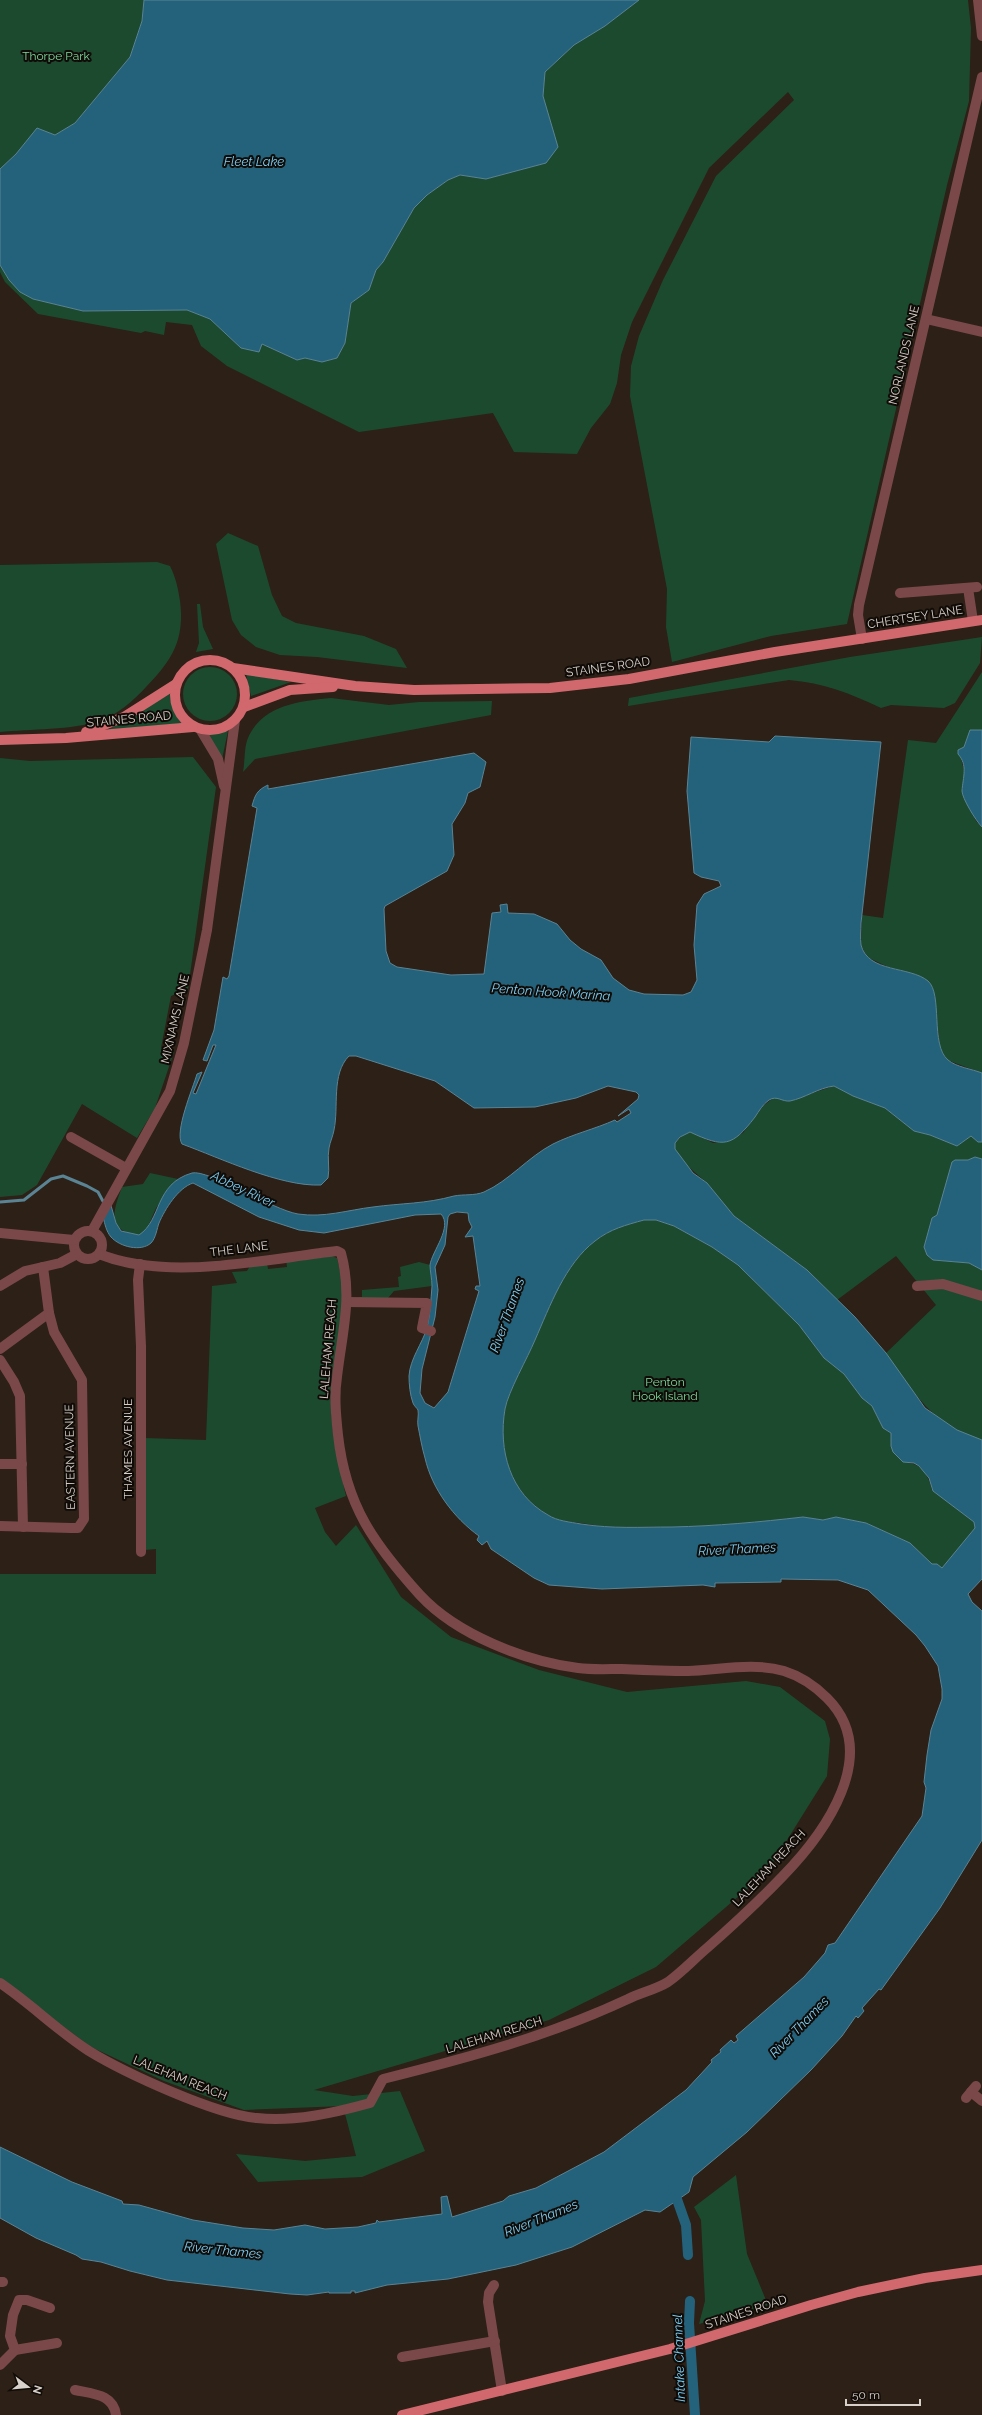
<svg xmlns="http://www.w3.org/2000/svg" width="982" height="2415" font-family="Raleway,sans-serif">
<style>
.green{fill:#1c4a2f}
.water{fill:#24627c;stroke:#5a8393;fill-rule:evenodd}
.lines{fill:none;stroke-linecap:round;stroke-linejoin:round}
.stream{stroke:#5a8393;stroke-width:3}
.canal{stroke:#24627c;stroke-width:10}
.minor{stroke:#7a4849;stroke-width:10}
.major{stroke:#d0686d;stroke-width:10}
.labels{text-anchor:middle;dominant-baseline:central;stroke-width:4;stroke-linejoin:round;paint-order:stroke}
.park-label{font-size:12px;fill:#7cda9e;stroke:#100b07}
.street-label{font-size:12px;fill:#d8d0ca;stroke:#100b07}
.water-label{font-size:13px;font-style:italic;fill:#78cdf4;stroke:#100b07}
</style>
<rect width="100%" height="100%" fill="#2c2017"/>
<g class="green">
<polygon points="0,0 144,0 142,21 130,57 75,123 55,135 16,154 0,169"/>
<polygon points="639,0 968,0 971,28 969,101 947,185 847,624 771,636 672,662 666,627 667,589 630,396 631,366 639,336 663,280 716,176 794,100 788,92 709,168 632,322 621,355 617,383 610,404 591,428 577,454 514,452 493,413 359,432 227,366 201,346 192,325 166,322 164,335 145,331 141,333 38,314 5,282 0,272 0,265 9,280 33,299 83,311 187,310 210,319 241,348 254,349 262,344 297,360 305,358 322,362 337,358 345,343 351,303 369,290 376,270 383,262 414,208 427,195 448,180 460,175 486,179 546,163 543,96 545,72 574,45"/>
<polygon points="228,533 258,546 272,595 282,616 296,623 364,636 396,649 407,668 317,657 280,655 256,647 241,635 232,620 216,544"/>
<path d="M 157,562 L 170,566 C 176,578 178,588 180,601 C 185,640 172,660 146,687 C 134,700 117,715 100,721 C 73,730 29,729 0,732 L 0,565 Z"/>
<polygon points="197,604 200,604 203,627 213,649 196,652 199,643"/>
<path d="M 982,637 L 980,663 L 955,703 L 944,708 L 891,705 L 881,708 C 849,693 824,683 789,680 L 628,706 L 629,698 L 850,657 Z"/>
<circle cx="210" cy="694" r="27"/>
<polygon points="982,672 982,730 970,730 964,747 959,750 965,775 962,791 976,821 982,827 982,1073 947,1060 940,1048 934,994 917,975 888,967 867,957 861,945 862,915 883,918 908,740 936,743"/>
<polygon points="246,674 291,682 251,696"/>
<polygon points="170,694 176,715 182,723 106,731"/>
<path d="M 331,698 L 389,705 L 419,702 L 492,701 L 491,715 L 255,759 L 243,772 C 245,762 244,747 248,738 C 262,705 300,701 331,698 Z"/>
<polygon points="228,731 222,759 208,734"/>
<polygon points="193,757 216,787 188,989 171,996 161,1048 174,1052 155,1108 137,1138 82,1104 37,1185 22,1195 0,1197 0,758 30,761"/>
<path d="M 834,1086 L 853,1096 L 885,1108 L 914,1131 L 930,1135 L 957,1146 L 971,1136 L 978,1142 L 982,1142 L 982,1159 L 975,1157 L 968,1160 L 955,1160 L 937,1215 L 932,1218 L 924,1247 L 927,1255 L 933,1260 L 969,1263 L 982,1270 L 982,1440 C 936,1429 910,1389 886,1353 L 936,1305 L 896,1256 L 837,1300 L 807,1270 L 734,1216 L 707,1183 L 682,1161 L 675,1149 L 675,1143 L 685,1133 L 691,1132 L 713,1143 L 728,1141 L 743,1133 L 763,1106 L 772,1099 L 776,1097 L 788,1101 Z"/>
<path d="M 150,1173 L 178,1179 L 156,1208 L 146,1231 L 139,1235 C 106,1231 113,1211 122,1187 L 143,1184 Z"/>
<path d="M 644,1220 L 656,1220 L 674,1226 L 712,1247 L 738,1265 L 799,1325 L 824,1358 L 844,1374 L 862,1398 L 872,1406 L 883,1428 L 891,1433 L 891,1446 L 907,1463 C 922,1463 929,1477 932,1490 L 974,1522 L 975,1528 L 942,1569 L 932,1564 L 910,1543 L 866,1523 L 836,1517 L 823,1520 L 803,1517 C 760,1522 716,1526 672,1527 C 640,1527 613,1529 581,1523 C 570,1522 557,1521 548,1515 C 510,1494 498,1450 505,1409 C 508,1392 528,1357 535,1340 C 550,1306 565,1264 595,1241 C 610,1229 626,1225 644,1220 Z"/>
<path d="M 328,1255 L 337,1258 C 342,1277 345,1299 342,1319 C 338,1347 330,1374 331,1403 C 331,1434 339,1466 346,1496 L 315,1508 L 325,1532 L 336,1546 L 356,1525 L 401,1597 L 451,1637 L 539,1670 L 627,1692 L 746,1681 L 780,1687 L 825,1721 L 830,1739 L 827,1776 L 767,1872 L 656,1967 L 549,2020 L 314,2090 L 353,2096 L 400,2091 L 425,2151 L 362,2177 L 258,2182 L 236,2154 L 305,2161 L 356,2156 L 343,2106 L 244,2110 L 164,2081 L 91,2047 L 0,1979 L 0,1574 L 156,1574 L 156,1549 L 144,1550 L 144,1438 L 206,1440 L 212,1286 L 237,1283 L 232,1272 L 247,1271 L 250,1266 L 267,1263 L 268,1269 L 287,1267 L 286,1259 Z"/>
<polygon points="419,1262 430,1265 432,1286 394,1291 388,1298 360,1299 359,1297 362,1297 362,1290 399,1287 398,1277 401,1276 400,1267"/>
<polygon points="736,2175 747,2254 768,2305 699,2324 705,2301 701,2220 694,2207"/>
</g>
<g class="water">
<polygon points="144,0 639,0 605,26 574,45 545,72 543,96 558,147 546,163 486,179 460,175 448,180 427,195 414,208 383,262 376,270 369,290 351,303 345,343 337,358 322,362 305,358 297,360 262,344 259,352 241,348 210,319 187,310 83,311 33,299 20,292 9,280 0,265 0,169 16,154 37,128 55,135 75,123 130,57 142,21"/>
<path d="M 970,730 L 982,730 L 982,827 C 976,821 962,798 962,791 C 963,777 968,765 958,754 L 958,750 L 964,747 Z"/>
<path d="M 775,736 L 881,742 L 861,923 C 861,930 860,938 861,945 C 868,973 910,966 928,981 C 943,994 930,1045 948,1060 C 956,1067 972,1069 982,1073 L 982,1142 L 978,1142 L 971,1136 L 957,1146 L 930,1135 L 914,1131 L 885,1108 L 853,1096 L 834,1086 C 818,1088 805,1098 790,1101 C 782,1102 777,1095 769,1100 C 763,1104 759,1111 755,1117 C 732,1147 724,1148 690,1132 L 680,1137 L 675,1143 L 675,1149 L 693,1173 L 707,1183 L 734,1216 L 807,1270 L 855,1317 L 886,1353 L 925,1408 L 957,1430 L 982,1440 L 982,1579 L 968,1594 L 972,1602 L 982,1611 L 982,1840 L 940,1908 L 881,1990 L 879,1989 L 862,2008 L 864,2011 L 858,2018 L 856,2016 L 842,2036 L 811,2070 L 747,2132 L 693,2177 L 689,2192 L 660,2212 L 645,2210 L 572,2247 L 516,2265 L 448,2279 L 387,2285 L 355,2293 L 355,2291 L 351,2291 L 351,2293 L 329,2293 L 329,2292 L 307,2295 L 290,2294 L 167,2280 L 130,2271 L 101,2262 L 82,2259 L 76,2255 L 36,2238 L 0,2218 L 0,2147 L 72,2182 L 122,2201 L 123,2204 L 139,2205 L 193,2220 L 243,2228 L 274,2230 L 305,2225 L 325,2229 L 358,2227 L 376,2223 L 377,2220 L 379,2222 L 442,2214 L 441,2197 L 447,2196 L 452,2217 L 503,2201 L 509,2196 L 536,2188 L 604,2152 L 686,2090 L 712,2062 L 711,2060 L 721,2052 L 720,2050 L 731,2040 L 734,2043 L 738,2040 L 736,2036 L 804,1977 L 825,1953 L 828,1945 L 835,1943 L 922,1816 L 926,1788 L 924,1782 L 927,1755 L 931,1730 L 942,1699 L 942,1689 L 938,1666 L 925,1646 L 916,1635 L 868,1590 L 838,1580 L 781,1579 L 781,1582 L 715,1583 L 715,1587 L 703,1585 L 602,1589 L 549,1585 L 534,1578 L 491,1549 L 487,1541 L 482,1545 L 477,1540 L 479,1536 C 454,1518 432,1489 425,1458 C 422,1448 420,1436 418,1426 C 417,1421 419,1415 418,1410 C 417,1408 414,1406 413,1403 C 410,1395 409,1384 409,1376 C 410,1359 422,1344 427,1328 C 430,1315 431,1299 432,1286 C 432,1279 430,1271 430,1265 C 432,1251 453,1227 441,1214 L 415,1215 L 324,1233 L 299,1230 L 259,1217 L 193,1183 C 178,1188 165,1209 159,1223 C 157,1228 156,1238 151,1243 C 141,1252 120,1247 111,1237 C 106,1231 105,1224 103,1217 L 110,1202 L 116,1223 L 121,1231 L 139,1235 C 162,1220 154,1184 192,1173 C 208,1169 273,1210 298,1214 C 324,1218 348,1210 373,1207 C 402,1203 425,1204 454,1196 C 464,1194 474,1196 484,1192 C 509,1181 528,1157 553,1144 C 573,1134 595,1129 615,1120 L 617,1122 L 631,1113 L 629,1109 L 618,1116 L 638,1099 L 639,1095 L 636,1092 L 608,1086 L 576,1098 L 535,1107 L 474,1108 L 435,1081 L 356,1056 L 349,1056 C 331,1074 339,1107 334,1130 C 333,1136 330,1142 329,1148 C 327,1158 330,1168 328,1178 L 321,1185 C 281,1187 220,1158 182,1144 C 174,1132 193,1088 197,1074 L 202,1072 L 193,1093 L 196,1094 L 216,1045 L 213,1045 L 207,1061 L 203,1060 L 214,1030 L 223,977 L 227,979 L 229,976 L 257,808 L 252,806 C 255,795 257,790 268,785 L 268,789 L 474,753 L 486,762 L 480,787 L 468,793 L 465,803 L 452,824 L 454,855 L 447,871 L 385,906 L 384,909 L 386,951 L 390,963 L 397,967 L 451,975 L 484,974 L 492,913 L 501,912 L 500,905 L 507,904 L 508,913 L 534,914 L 557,924 L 570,940 L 581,949 L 601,960 L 613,978 L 629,990 L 644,994 L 683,995 L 691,992 L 697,980 L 694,945 L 697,905 L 704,894 L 721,886 L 719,881 L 701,877 L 694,873 L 687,791 L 691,737 L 769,742 ZM 457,1212 L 468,1213 L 469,1221 L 472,1227 L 465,1237 L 473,1236 L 480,1286 L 476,1286 L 475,1289 L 479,1291 L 448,1392 L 434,1408 L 425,1403 L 420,1393 L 422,1369 L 435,1317 L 438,1290 L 435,1267 L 445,1245 L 448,1217 L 450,1214 ZM 644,1220 L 656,1220 L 674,1226 L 712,1247 L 738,1265 L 799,1325 L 824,1358 L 844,1374 L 862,1398 L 872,1406 L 883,1428 L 891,1433 L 891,1446 L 893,1452 L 903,1462 L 914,1463 L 919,1466 L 929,1478 L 933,1491 L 974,1522 L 975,1528 L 942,1568 L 937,1564 L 932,1564 L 910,1543 L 866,1523 L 836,1517 L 823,1520 L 803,1517 C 760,1522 716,1526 672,1527 C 640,1527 614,1529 581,1524 C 570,1522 557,1521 548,1515 C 510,1494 498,1450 505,1409 C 508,1392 528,1357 535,1340 C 550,1306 565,1264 595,1241 C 610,1229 626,1225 644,1220 Z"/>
<polygon points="975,1157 982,1159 982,1270 969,1263 933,1260 927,1255 924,1247 932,1218 937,1215 952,1162 955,1160 968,1160"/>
</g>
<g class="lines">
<polyline class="stream" points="0,1202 24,1200 51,1179 63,1176 87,1186 98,1192 105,1205"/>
<g class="canal">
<polyline points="673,2188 686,2225 688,2255"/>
<polyline points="690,2301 689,2323 695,2415"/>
</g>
<g class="minor">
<polyline points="978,0 982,36"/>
<polyline points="926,319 982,332"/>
<polyline points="968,588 973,621"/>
<polyline points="900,593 977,587"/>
<polyline points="862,639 858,615 859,605 982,77"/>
<polyline points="200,729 218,759 224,786"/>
<polyline points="71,1137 126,1168"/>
<circle cx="88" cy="1245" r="14"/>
<polyline points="92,1231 170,1091 184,1043 207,930 235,720"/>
<polyline points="0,1233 74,1240"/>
<polyline points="140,1264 138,1280 141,1346 141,1552"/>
<polyline points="0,1286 25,1271 60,1263 77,1254"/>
<polyline points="917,1286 943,1284 982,1296"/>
<polyline points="347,1302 427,1303 422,1328 431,1331"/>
<polyline points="0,1349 49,1313 43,1267"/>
<polyline points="0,1360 14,1382 20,1396 23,1527"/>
<polyline points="0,1464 22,1464"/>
<polyline points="0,1526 71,1528 78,1528 84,1519 82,1380 54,1332 49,1313"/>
<path d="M 0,1983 C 31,2004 58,2031 89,2051 C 125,2073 216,2115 257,2118 C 294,2122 334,2113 370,2103 L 383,2079 C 467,2058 549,2036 628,1999 C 640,1993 657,1989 668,1982 C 682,1972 694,1959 707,1948 C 733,1925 758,1902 782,1877 C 824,1834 883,1754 827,1698 C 815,1686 800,1676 784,1671 C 754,1662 719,1670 688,1671 C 666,1671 644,1670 622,1669 C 608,1669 593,1670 578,1668 C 525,1661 457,1635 420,1595 C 374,1544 346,1506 338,1435 C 336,1416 334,1396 337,1377 C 342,1333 353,1297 341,1253 L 337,1251 C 265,1259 168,1282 99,1254"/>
<polyline points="971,2092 982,2101"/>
<polyline points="966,2098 976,2086"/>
<polyline points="0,2282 3,2282"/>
<polyline points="494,2285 489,2293 488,2302 502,2391"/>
<polyline points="15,2350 57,2343"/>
<polyline points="402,2357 495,2341"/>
<polyline points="0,2365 15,2350 10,2336 13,2315 19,2300 27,2300 50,2308"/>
<path d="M 75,2390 C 93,2394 113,2394 116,2415"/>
</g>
<g class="major">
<circle cx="210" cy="695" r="35"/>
<polyline points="233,668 355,686 414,690 550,688 629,679 775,652 982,620"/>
<polyline points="244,707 290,690 333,687"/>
<polyline points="86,732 124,717 176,684"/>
<polyline points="0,740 66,738 193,727"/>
<polyline points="402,2415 670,2349 811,2305 858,2292 925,2278 982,2270"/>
</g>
</g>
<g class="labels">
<g class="park-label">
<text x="56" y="56">Thorpe Park</text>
<text x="665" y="1382">Penton<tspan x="665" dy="14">Hook Island</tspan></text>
</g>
<g class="street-label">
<text transform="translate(904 355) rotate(-77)">NORLANDS LANE</text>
<text transform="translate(915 617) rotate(-9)">CHERTSEY LANE</text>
<text transform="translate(608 667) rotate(-8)">STAINES ROAD</text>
<text transform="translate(129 719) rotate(-5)">STAINES ROAD</text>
<text transform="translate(175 1019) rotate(-77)">MIXNAMS LANE</text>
<text transform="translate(239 1249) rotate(-7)">THE LANE</text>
<text transform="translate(328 1349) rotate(-85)">LALEHAM REACH</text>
<text transform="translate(128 1449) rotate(-90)">THAMES AVENUE</text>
<text transform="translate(70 1457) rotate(-91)">EASTERN AVENUE</text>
<text transform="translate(769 1868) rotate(-47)">LALEHAM REACH</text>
<text transform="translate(494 2035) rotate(-17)">LALEHAM REACH</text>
<text transform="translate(180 2078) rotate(22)">LALEHAM REACH</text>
<text transform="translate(746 2312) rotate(-18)">STAINES ROAD</text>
</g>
<g class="water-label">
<text x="254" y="161">Fleet Lake</text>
<text transform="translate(551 992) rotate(4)">Penton Hook Marina</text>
<text transform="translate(243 1189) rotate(25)">Abbey River</text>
<text transform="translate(507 1315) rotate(-70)">River Thames</text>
<text transform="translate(737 1549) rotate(-3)">River Thames</text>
<text transform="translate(799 2027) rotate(-46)">River Thames</text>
<text transform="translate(541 2218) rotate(-22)">River Thames</text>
<text transform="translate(223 2250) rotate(6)">River Thames</text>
<text transform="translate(679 2358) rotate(-92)">Intake Channel</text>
</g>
</g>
<g transform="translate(28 2387) rotate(106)" stroke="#100b07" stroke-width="3" paint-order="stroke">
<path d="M0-3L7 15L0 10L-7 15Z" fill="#d8d0ca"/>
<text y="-6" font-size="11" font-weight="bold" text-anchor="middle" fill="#d8d0ca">N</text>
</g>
<path d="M846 2399v6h74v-6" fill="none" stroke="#d8d0ca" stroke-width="2"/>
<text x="852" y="2399" font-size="12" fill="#d8d0ca" stroke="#100b07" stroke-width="3" paint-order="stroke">50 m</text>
</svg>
